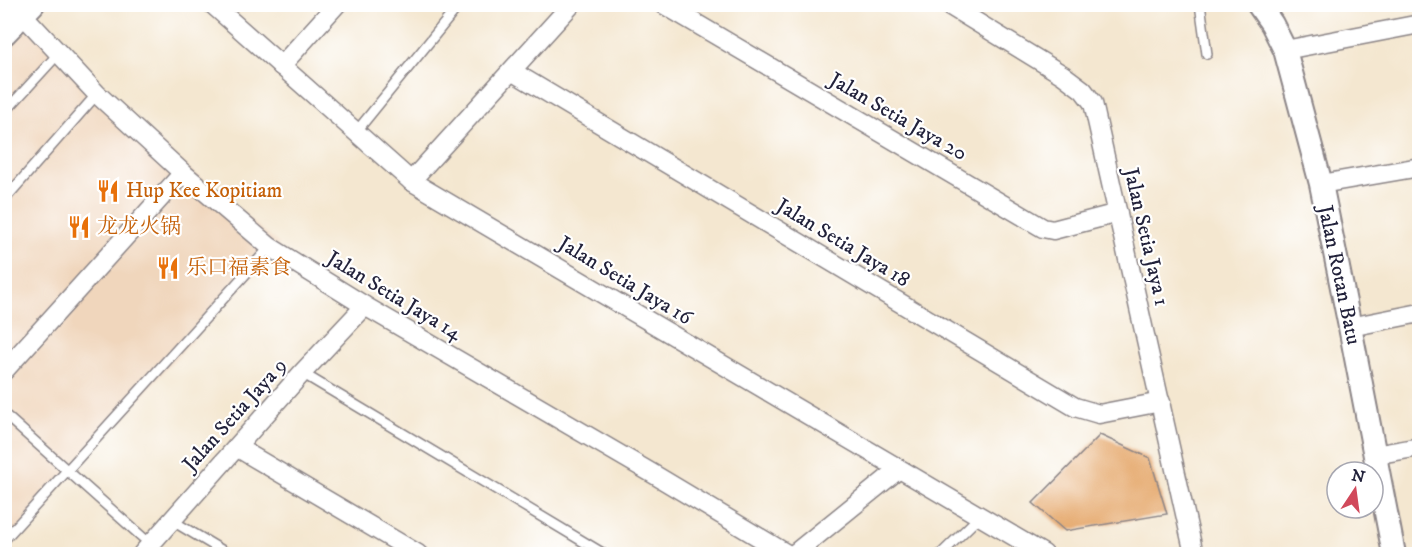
<svg xmlns="http://www.w3.org/2000/svg" width="1424" height="559" font-family="'IM FELL DW Pica','Noto Serif SC',serif">
<style>
.built{fill:#f0d6bc}
.building{fill:#e5a76b}
.lines{fill:none;stroke-linecap:round;stroke-linejoin:round}
.service-casing{stroke:#8b8486;stroke-width:12}
.minor-casing{stroke:#8b8486;stroke-width:21}
.tertiary-casing{stroke:#8b8486;stroke-width:26}
.service{stroke:#fff;stroke-width:9}
.minor{stroke:#fff;stroke-width:18}
.tertiary{stroke:#fff;stroke-width:22}
.labels{text-anchor:middle;dominant-baseline:central;stroke-width:4.5;stroke-linejoin:round;paint-order:stroke}
.street-label{font-size:21px;fill:#22223b;stroke:#fff}
.food-label{font-size:21px;fill:#c56008;stroke:#fff;text-anchor:start}
</style>
<rect width="100%" height="100%" fill="#fff"/>
<filter id="ink" filterUnits="userSpaceOnUse"><feTurbulence type="fractalNoise" baseFrequency=".0167" numOctaves="2"/><feDisplacementMap in="SourceGraphic" scale="12" xChannelSelector="R" yChannelSelector="G"/><feConvolveMatrix kernelMatrix="1 2 1 2 8 2 1 2 1" color-interpolation-filters="sRGB"/></filter>
<filter id="wash" filterUnits="userSpaceOnUse"><feTurbulence type="fractalNoise" baseFrequency=".008" numOctaves="4" result="noise"/><feDisplacementMap in="SourceGraphic" scale="24" xChannelSelector="R" yChannelSelector="G"/><feGaussianBlur stdDeviation="1.35" result="paint"/><feColorMatrix in="noise" values="0 0 0 0 0 0 0 0 0 0 0 0 0 0 0 0 0 1.4 0 .05"/><feComposite in="paint" operator="in"/></filter>
<g filter="url(#wash)">
<rect width="100%" height="100%" fill="#f4e7d0"/>
<polygon class="built" points="36,18 107,93 193,172 279,244 5,548 5,53"/>
<g id="blocks">
<polygon class="building" points="1100,435 1150,458 1167,514 1065,531 1033,503"/>
</g>
</g>
<g filter="url(#ink)">
<use href="#blocks" fill-opacity="0" stroke="#8b8486" stroke-width="1.5"/>
<g class="lines">
<g class="service-casing">
<g id="service">
<polyline points="1200,4 1207,54"/>
<polyline points="4,113 59,53"/>
<polyline points="356,132 460,4"/>
<polyline points="4,200 97,94"/>
<polyline points="302,373 604,554"/>
<polyline points="4,414 150,544"/>
<polyline points="171,520 228,554"/>
<polyline points="4,540 270,247"/>
<polyline points="941,554 980,516"/>
</g>
</g>
<g class="minor-casing">
<g id="minor">
<polyline points="212,4 411,181 1044,554"/>
<polyline points="663,4 1043,228 1053,230 1118,213"/>
<polyline points="947,4 1063,75 1083,90 1093,103 1194,554"/>
<polyline points="23,15 97,94 183,173 270,247 365,306 655,475 787,554"/>
<polyline points="1285,50 1420,24"/>
<polyline points="281,66 337,4"/>
<polyline points="513,72 1075,407 1099,414 1161,402"/>
<polyline points="411,181 572,4"/>
<polyline points="1321,184 1420,167"/>
<polyline points="1350,327 1420,313"/>
<polyline points="4,371 183,173"/>
<polyline points="238,448 418,554"/>
<polyline points="1374,455 1420,447"/>
<polyline points="142,554 302,373 365,306"/>
<polyline points="794,554 899,469"/>
</g>
</g>
<g class="tertiary-casing">
<g id="tertiary">
<polyline points="1258,4 1272,24 1285,50 1321,184 1350,327 1394,554"/>
<polyline points="4,34 33,4"/>
</g>
</g>
<use href="#service" class="service"/>
<use href="#minor" class="minor"/>
<use href="#tertiary" class="tertiary"/>
</g>
</g>
<defs>
<g id="restaurant-bare" transform="scale(1.8)"><path d="M-5-6h1v4h1v-4h1v4h1v-4h1v5L-1.5 .5V6h-2V.5L-5-1ZM5-6V6H3V1.5H1.5Q1.5-4 5-6Z" fill="#e8710a" stroke="#fff" stroke-width="2.5" paint-order="stroke"/></g>
</defs>
<g fill-rule="evenodd">
<use href="#restaurant-bare" x="108" y="191"/>
<use href="#restaurant-bare" x="79" y="227"/>
<use href="#restaurant-bare" x="168" y="268"/>
</g>
<g class="labels">
<g class="street-label">
<text transform="translate(898 117) rotate(30)">Jalan Setia Jaya 20</text>
<text transform="translate(1146 237) rotate(77)">Jalan Setia Jaya 1</text>
<text transform="translate(843 243) rotate(31)">Jalan Setia Jaya 18</text>
<text transform="translate(1339 275) rotate(78)">Jalan Rotan Batu</text>
<text transform="translate(625 281) rotate(31)">Jalan Setia Jaya 16</text>
<text transform="translate(394 296) rotate(31)">Jalan Setia Jaya 14</text>
<text transform="translate(235 415) rotate(-48)">Jalan Setia Jaya 9</text>
</g>
<g class="food-label">
<text x="126" y="191">Hup Kee Kopitiam</text>
<text x="97" y="227">龙龙火锅</text>
<text x="186" y="268">乐口福素食</text>
</g>
</g>
<rect width="1424" height="559" fill="none" stroke="#fff" stroke-width="24"/>
<g transform="translate(1355 490) rotate(13)"><circle r="28" fill="#ffffff" stroke="#a7a7b1" stroke-width="1.5"/>
<path d="M0-4.5L10 22L0 15L-10 22Z" fill="#d1495b"/>
<text y="-9" font-size="16" font-weight="bold" text-anchor="middle" fill="#22223b">N</text>
</g>
</svg>
